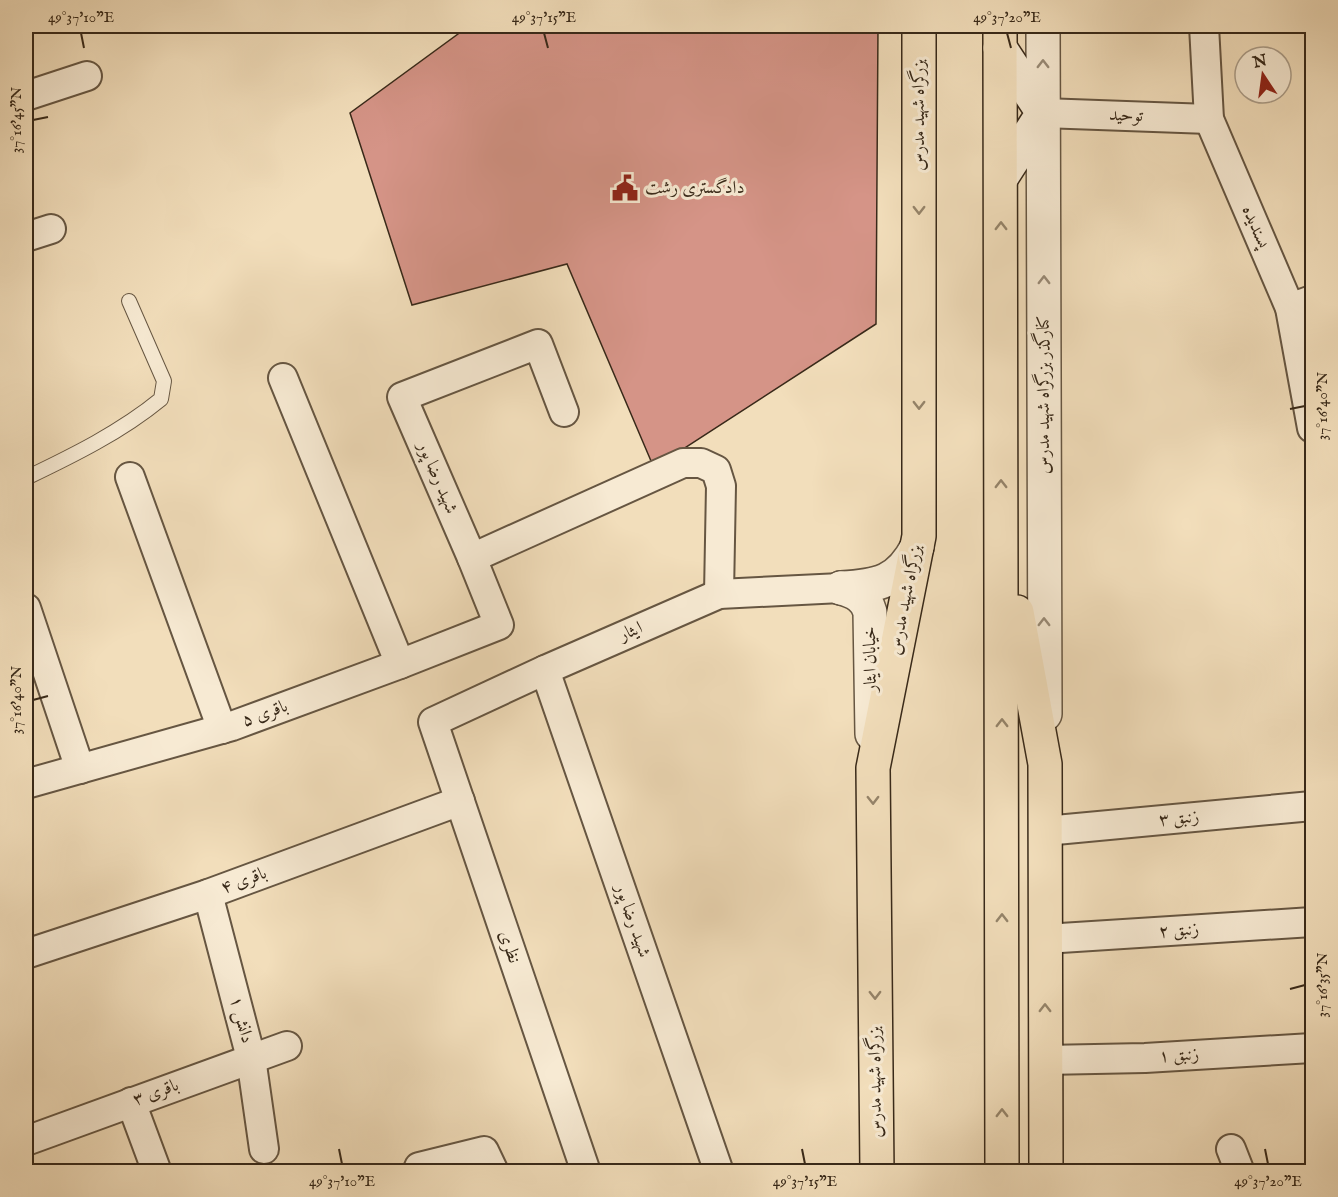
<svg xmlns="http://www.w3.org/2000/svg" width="1338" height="1197" font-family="'IM FELL English',Amiri,serif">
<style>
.building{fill:#d59487;stroke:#382919;stroke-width:1.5}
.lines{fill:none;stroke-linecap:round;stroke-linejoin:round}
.service-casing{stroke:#665642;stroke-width:16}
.minor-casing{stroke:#665642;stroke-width:32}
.tertiary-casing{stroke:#665642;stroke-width:36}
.secondary-casing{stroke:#382919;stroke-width:36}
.trunk-casing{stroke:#382919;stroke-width:36}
.service{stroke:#f7ead3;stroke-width:14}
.minor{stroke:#f7ead3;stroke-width:28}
.tertiary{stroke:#f7ead3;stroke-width:33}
.secondary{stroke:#f7ead3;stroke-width:33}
.trunk{stroke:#f2debb;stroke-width:33}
.oneway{stroke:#988a76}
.oneway2{stroke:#95846a}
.ticks{fill:none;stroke:#382919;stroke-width:2}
.labels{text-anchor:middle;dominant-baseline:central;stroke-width:6;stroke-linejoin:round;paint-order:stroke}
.street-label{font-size:18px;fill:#382919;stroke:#f7ead3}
.poi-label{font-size:18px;fill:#382919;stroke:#f7ead3;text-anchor:start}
.neatline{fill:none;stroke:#382919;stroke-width:2}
.ticks-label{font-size:15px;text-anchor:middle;fill:#382919}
</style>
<rect width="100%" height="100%" fill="#f2debb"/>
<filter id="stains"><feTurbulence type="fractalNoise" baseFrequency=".00333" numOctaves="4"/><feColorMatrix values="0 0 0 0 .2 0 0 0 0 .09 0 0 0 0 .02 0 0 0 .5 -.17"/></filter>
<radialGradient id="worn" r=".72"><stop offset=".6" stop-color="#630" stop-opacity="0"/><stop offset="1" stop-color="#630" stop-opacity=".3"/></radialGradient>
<polygon class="building" points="469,26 878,26 876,324 654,468 567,264 412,305 350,113"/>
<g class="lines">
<g class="service-casing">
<path id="service" d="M 26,478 C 72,456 121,432 161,399 L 164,381 L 129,301"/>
</g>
<g class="minor-casing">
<g id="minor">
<polyline points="1204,26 1209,119 1290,308 1312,428"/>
<polyline points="26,96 87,76"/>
<polyline points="1043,113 1209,119"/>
<polyline points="26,237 51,229"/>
<polyline points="1290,308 1312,300"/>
<polyline points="283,378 400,664"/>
<polyline points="130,477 222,729"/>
<polyline points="472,558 683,463 701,463 716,470 721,486 719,594"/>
<polyline points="26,608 80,769"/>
<polyline points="545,670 719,1172"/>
<polyline points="26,784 232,726 400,664 499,625 472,558 402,397 538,344 564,412"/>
<polyline points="1045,831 1312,806"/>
<polyline points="208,894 251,1058 264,1149"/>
<polyline points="1045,939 1312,922"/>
<polyline points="26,954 208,894 460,801"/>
<polyline points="1045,1060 1145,1058 1312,1048"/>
<polyline points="131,1102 157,1172"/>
<polyline points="26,1141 287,1046"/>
<polyline points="1231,1149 1240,1172"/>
<polyline points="419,1167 484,1151 494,1172"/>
<polyline points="586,1172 433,722 545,670 719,594 841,588"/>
</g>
</g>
<g class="tertiary-casing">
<g id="tertiary">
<polyline points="1043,26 1045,714"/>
<path d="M 841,588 C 855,592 866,597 870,612 L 872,734"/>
<path d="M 841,588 C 878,586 899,582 917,547"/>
</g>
</g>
<g class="secondary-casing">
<polyline id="secondary" points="1000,48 1043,113 1001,178"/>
</g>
<g class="trunk-casing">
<g id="trunk">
<polyline points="1000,26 1002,1172"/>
<polyline points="1017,612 1045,764 1046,1172"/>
<polyline points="877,1172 873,768 919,536 919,26"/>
</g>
</g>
<use href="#service" class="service"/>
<use href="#minor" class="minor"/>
<use href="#tertiary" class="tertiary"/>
<use href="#secondary" class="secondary"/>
<use href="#trunk" class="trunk"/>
</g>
<defs><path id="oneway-chevron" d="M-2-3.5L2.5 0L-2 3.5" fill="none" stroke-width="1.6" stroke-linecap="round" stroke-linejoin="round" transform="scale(1.5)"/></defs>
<g class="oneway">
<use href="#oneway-chevron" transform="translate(1043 64) rotate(-90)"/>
<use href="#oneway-chevron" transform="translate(1044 280) rotate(-90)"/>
<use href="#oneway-chevron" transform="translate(1044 622) rotate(-90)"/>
</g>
<g class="oneway2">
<use href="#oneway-chevron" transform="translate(919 210) rotate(90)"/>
<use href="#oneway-chevron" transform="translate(1001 226) rotate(-90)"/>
<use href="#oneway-chevron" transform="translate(919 405) rotate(90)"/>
<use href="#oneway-chevron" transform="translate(1001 484) rotate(-90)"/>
<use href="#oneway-chevron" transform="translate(1002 723) rotate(-90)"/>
<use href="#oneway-chevron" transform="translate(873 800) rotate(89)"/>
<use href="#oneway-chevron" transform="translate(1002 918) rotate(-90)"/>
<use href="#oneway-chevron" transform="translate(875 995) rotate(89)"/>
<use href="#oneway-chevron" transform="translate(1045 1008) rotate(-90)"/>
<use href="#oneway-chevron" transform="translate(1002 1113) rotate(-90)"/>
</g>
<path class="ticks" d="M 81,33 L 84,48M 544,33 L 548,48M 1007,33 L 1011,48M 33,120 L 48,117M 1290,409 L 1305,406M 33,700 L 48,696M 1290,989 L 1305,985M 339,1149 L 342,1164M 802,1149 L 805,1164M 1265,1149 L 1268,1164"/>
<defs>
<g id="civic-bare" transform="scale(2.07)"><path d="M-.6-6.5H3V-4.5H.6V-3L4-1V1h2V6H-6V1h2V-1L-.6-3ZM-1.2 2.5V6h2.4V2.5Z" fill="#8f2418" stroke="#f7ead3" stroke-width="2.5" paint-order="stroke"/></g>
</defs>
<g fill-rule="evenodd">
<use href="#civic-bare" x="625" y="188"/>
</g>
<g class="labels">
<g class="street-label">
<text transform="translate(919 115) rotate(-90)">بزرگراه شهید مدرس</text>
<text transform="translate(1126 116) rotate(2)">توحید</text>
<text transform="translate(1255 227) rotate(67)">پسندیده</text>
<text transform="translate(1044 395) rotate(-90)">کنارگذر بزرگراه شهید مدرس</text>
<text transform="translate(437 478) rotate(67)">شهید رضا پور</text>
<text transform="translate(906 600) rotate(-79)">بزرگراه شهید مدرس</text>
<text transform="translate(631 632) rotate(-23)">ایثار</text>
<text transform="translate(871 659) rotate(-91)">خیابان ایثار</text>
<text transform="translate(265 714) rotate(-20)">باقری ۵</text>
<text transform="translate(1179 819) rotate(-5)">زنبق ۳</text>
<text transform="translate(244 881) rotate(-20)">باقری ۴</text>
<text transform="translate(632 921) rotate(71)">شهید رضا پور</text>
<text transform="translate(1179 931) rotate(-4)">زنبق ۲</text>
<text transform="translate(509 947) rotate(71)">نظری</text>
<text transform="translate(241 1020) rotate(75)">دانش ۱</text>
<text transform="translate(1179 1056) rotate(-3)">زنبق ۱</text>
<text transform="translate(876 1082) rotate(-91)">بزرگراه شهید مدرس</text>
<text transform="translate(156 1093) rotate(-20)">باقری ۳</text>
</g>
<g class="poi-label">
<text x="645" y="188">دادگستری رشت</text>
</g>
</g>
<rect width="1338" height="1197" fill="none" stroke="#f2debb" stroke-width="66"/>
<g transform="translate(1263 75) rotate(347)"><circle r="28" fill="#f7ead3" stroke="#ab9d89" stroke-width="1.5"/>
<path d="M0-4.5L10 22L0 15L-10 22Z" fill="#8f2418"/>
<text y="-9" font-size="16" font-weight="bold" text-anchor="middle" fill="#382919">N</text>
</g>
<rect x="33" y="33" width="1272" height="1131" class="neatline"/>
<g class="ticks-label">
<text x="81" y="22">49°37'10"E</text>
<text x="544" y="22">49°37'15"E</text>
<text x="1007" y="22">49°37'20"E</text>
<text transform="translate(16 120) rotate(-90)" y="5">37°16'45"N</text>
<text transform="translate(1322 406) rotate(-90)" y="5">37°16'40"N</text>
<text transform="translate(16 700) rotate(-90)" y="5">37°16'40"N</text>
<text transform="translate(1322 985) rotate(-90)" y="5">37°16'35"N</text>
<text x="342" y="1186">49°37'10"E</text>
<text x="805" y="1186">49°37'15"E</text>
<text x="1268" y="1186">49°37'20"E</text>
</g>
<rect width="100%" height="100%" filter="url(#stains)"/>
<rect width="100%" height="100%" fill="url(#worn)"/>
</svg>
